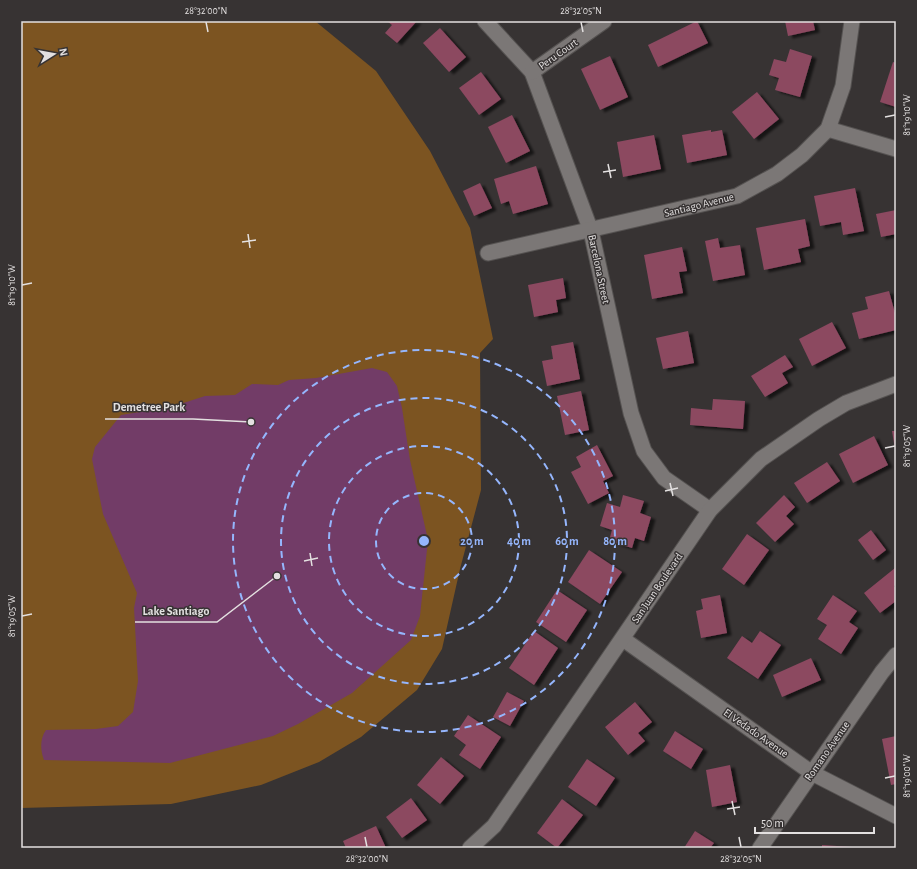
<svg xmlns="http://www.w3.org/2000/svg" width="917" height="869" font-family="'Alegreya Sans',sans-serif">
<style>
.green{fill:#7c5421}
.water{fill:#723c67}
.building{fill:#8c4861;filter:url(#shadow)}
.lines{fill:none;stroke-linecap:round;stroke-linejoin:round}
.minor-casing{stroke:#555251;stroke-width:17}
.minor{stroke:#7b7776;stroke-width:15}
.ticks{fill:none;stroke:#e3e0e0;stroke-width:1.5}
.ring{fill:none;stroke:#95b6fd;stroke-width:2;stroke-dasharray:7 5}
.labels{text-anchor:middle;dominant-baseline:central;stroke-width:3;stroke-linejoin:round;paint-order:stroke}
.street-label{font-size:11px;fill:#e3e0e0;stroke:#373333}
.centre{fill:#95b6fd;stroke:#373333;stroke-width:2}
.ring-label{font-size:12px;text-anchor:middle;font-weight:bold;fill:#95b6fd;stroke:#373333;stroke-width:3;stroke-linejoin:round;paint-order:stroke}
.leader{fill:none;stroke:#e3e0e0;stroke-width:1.5}
.callout-dot{fill:#e3e0e0;stroke:#373333;stroke-width:1.5}
.callout-label{font-size:12px;text-anchor:middle;font-weight:bold;fill:#e3e0e0;stroke:#373333;stroke-width:3;stroke-linejoin:round;paint-order:stroke}
.neatline{fill:none;stroke:#e3e0e0;stroke-width:1.5}
.ticks-label{font-size:10px;text-anchor:middle;fill:#e3e0e0}
</style>
<defs>
<filter id="shadow"><feDropShadow dx="4.5" dy="2.5" stdDeviation="1" flood-color="#0009"/></filter>
</defs>
<rect width="100%" height="100%" fill="#373333"/>
<polygon class="green" points="21,21 315,21 376,71 430,151 470,228 493,339 480,353 481,490 460,569 442,649 417,690 361,737 319,762 261,785 171,804 21,808"/>
<path class="water" d="M 372,368 L 387,372 L 397,386 L 402,408 L 410,460 L 428,540 L 420,616 L 411,640 L 352,693 L 298,724 L 273,736 L 170,763 L 44,760 C 40,750 40,738 46,730 L 96,729 L 118,726 L 133,712 L 138,681 L 134,608 L 137,593 L 103,514 L 92,459 L 95,447 L 121,415 L 171,407 L 205,396 L 235,395 L 252,384 L 278,385 L 289,380 L 316,378 Z"/>
<g class="building">
<polygon points="387,21 417,21 397,43 385,33 392,25"/>
<polygon points="697,21 708,43 658,67 648,45"/>
<polygon points="785,21 813,21 815,30 788,36"/>
<polygon points="440,28 466,57 449,72 423,43"/>
<polygon points="790,49 812,56 800,97 775,90 779,78 769,75 774,59 786,62"/>
<polygon points="610,56 628,97 600,110 581,69"/>
<polygon points="893,62 896,63 896,107 880,102"/>
<polygon points="481,72 501,99 479,115 459,88"/>
<polygon points="757,92 779,119 754,139 732,112"/>
<polygon points="512,115 530,151 506,163 488,127"/>
<polygon points="711,130 711,132 722,130 727,155 687,163 682,135"/>
<polygon points="654,135 661,169 623,177 617,142"/>
<polygon points="536,166 548,204 513,214 509,201 501,204 494,179"/>
<polygon points="480,183 492,208 474,216 463,191"/>
<polygon points="855,188 864,231 843,235 841,222 820,226 814,196"/>
<polygon points="896,210 896,234 881,237 876,214"/>
<polygon points="805,219 810,246 798,249 801,262 764,270 756,228"/>
<polygon points="718,238 720,248 740,245 745,275 713,281 705,241"/>
<polygon points="682,247 687,271 679,272 683,293 652,299 644,255"/>
<polygon points="563,278 566,298 556,300 558,312 534,317 528,285"/>
<polygon points="889,291 896,317 896,330 859,339 852,313 868,309 865,297"/>
<polygon points="832,322 846,348 812,366 799,339"/>
<polygon points="688,331 694,363 663,369 656,338"/>
<polygon points="573,342 580,379 547,386 542,361 553,359 551,346"/>
<polygon points="785,355 793,367 782,373 788,383 765,397 751,376"/>
<polygon points="581,391 589,430 565,435 557,396"/>
<polygon points="713,399 745,401 743,429 690,425 691,408 712,410"/>
<polygon points="892,431 896,431 896,448 895,449"/>
<polygon points="874,436 888,465 853,483 839,454"/>
<polygon points="597,445 613,476 603,481 609,493 588,504 571,472 581,467 576,457"/>
<polygon points="827,462 840,481 807,503 794,483"/>
<polygon points="623,495 644,501 640,513 651,517 644,541 635,538 632,548 609,541 612,530 600,526 607,503 620,507"/>
<polygon points="784,495 795,507 786,516 794,524 775,542 756,523"/>
<polygon points="871,530 886,550 873,560 858,540"/>
<polygon points="747,534 769,550 744,585 722,569"/>
<polygon points="589,550 622,572 600,604 568,582"/>
<polygon points="895,568 896,585 894,586 896,589 896,601 880,613 864,593"/>
<polygon points="557,590 587,610 566,642 536,622"/>
<polygon points="720,595 727,633 701,638 696,611 703,609 701,599"/>
<polygon points="833,595 857,611 849,622 858,628 841,654 818,639 827,625 817,619"/>
<polygon points="534,631 558,648 534,685 509,668"/>
<polygon points="760,631 781,645 758,679 727,658 742,636 752,643"/>
<polygon points="811,658 821,680 782,697 773,675"/>
<polygon points="507,692 524,701 510,726 493,717"/>
<polygon points="635,702 652,722 638,733 645,741 628,755 605,727"/>
<polygon points="468,715 501,737 480,769 459,755 466,745 454,736"/>
<polygon points="675,731 703,749 691,769 663,751"/>
<polygon points="896,736 896,784 891,785 882,739"/>
<polygon points="441,757 464,776 440,804 417,785"/>
<polygon points="587,759 615,778 596,806 568,787"/>
<polygon points="730,765 737,802 712,807 706,770"/>
<polygon points="411,798 427,820 402,838 386,817"/>
<polygon points="562,799 583,815 557,848 537,833"/>
<polygon points="376,826 386,848 346,848 343,841"/>
<polygon points="695,831 714,843 710,848 684,848"/>
<polygon points="822,845 852,847 852,848 822,848"/>
</g>
<g class="lines">
<g class="minor-casing">
<g id="minor">
<polyline points="485,21 532,72 591,231 631,413 644,451 664,478 710,510"/>
<polyline points="532,72 604,21"/>
<polyline points="828,129 896,149"/>
<polyline points="488,253 737,196 777,174 802,155 828,129 843,86 852,21"/>
<polyline points="623,639 812,773 896,816"/>
<polyline points="470,848 494,826 710,510 761,459 819,419 846,403 896,384"/>
<polyline points="760,848 882,672 896,655"/>
</g>
</g>
<use href="#minor" class="minor"/>
</g>
<path class="ticks" d="M 206,22 L 208,32M 581,22 L 583,32M 885,117 L 895,115M 608,164 L 611,178M 603,172 L 616,170M 248,234 L 250,248M 242,242 L 256,240M 22,285 L 32,283M 885,448 L 895,446M 670,483 L 673,496M 665,491 L 678,488M 310,553 L 312,566M 304,561 L 318,558M 22,616 L 32,614M 885,778 L 895,776M 732,801 L 735,815M 727,809 L 740,807M 365,837 L 367,847M 739,837 L 741,847"/>
<g class="ring">
<circle cx="424" cy="541" r="48"/>
<circle cx="424" cy="541" r="95"/>
<circle cx="424" cy="541" r="143"/>
<circle cx="424" cy="541" r="191"/>
</g>
<g class="labels">
<g class="street-label">
<text transform="translate(558 54) rotate(-35)">Peru Court</text>
<text transform="translate(699 205) rotate(-14)">Santiago Avenue</text>
<text transform="translate(599 269) rotate(78)">Barcelona Street</text>
<text transform="translate(657 588) rotate(-56)">San Juan Boulevard</text>
<text transform="translate(756 733) rotate(35)">El Vedado Avenue</text>
<text transform="translate(827 751) rotate(-55)">Romano Avenue</text>
</g>
</g>
<circle cx="424" cy="541" r="6" class="centre"/>
<g class="ring-label">
<text x="472" y="545">20 m</text>
<text x="519" y="545">40 m</text>
<text x="567" y="545">60 m</text>
<text x="615" y="545">80 m</text>
</g>
<path class="leader" d="M251 422L193 419H105M277 576L217 622H135"/>
<g class="callout-dot">
<circle cx="251" cy="422" r="4"/>
<circle cx="277" cy="576" r="4"/>
</g>
<g class="callout-label">
<text x="149" y="411">Demetree Park</text>
<text x="176" y="615">Lake Santiago</text>
</g>
<rect width="917" height="869" fill="none" stroke="#373333" stroke-width="44"/>
<g transform="translate(54 54) rotate(79)" stroke="#373333" stroke-width="3" paint-order="stroke">
<path d="M0-3L7 15L0 10L-7 15Z" fill="#e3e0e0"/>
<text y="-6" font-size="11" font-weight="bold" text-anchor="middle" fill="#e3e0e0">N</text>
</g>
<path d="M755 827v6h119v-6" fill="none" stroke="#e3e0e0" stroke-width="2"/>
<text x="761" y="827" font-size="12" fill="#e3e0e0" stroke="#373333" stroke-width="3" paint-order="stroke">50 m</text>
<rect x="22" y="22" width="873" height="825" class="neatline"/>
<g class="ticks-label">
<text x="206" y="14">28°32'00"N</text>
<text x="581" y="14">28°32'05"N</text>
<text transform="translate(906 115) rotate(-90)" y="4">81°19'10"W</text>
<text transform="translate(11 285) rotate(-90)" y="4">81°19'10"W</text>
<text transform="translate(906 446) rotate(-90)" y="4">81°19'05"W</text>
<text transform="translate(11 616) rotate(-90)" y="4">81°19'05"W</text>
<text transform="translate(906 776) rotate(-90)" y="4">81°19'00"W</text>
<text x="367" y="862">28°32'00"N</text>
<text x="741" y="862">28°32'05"N</text>
</g>
</svg>
